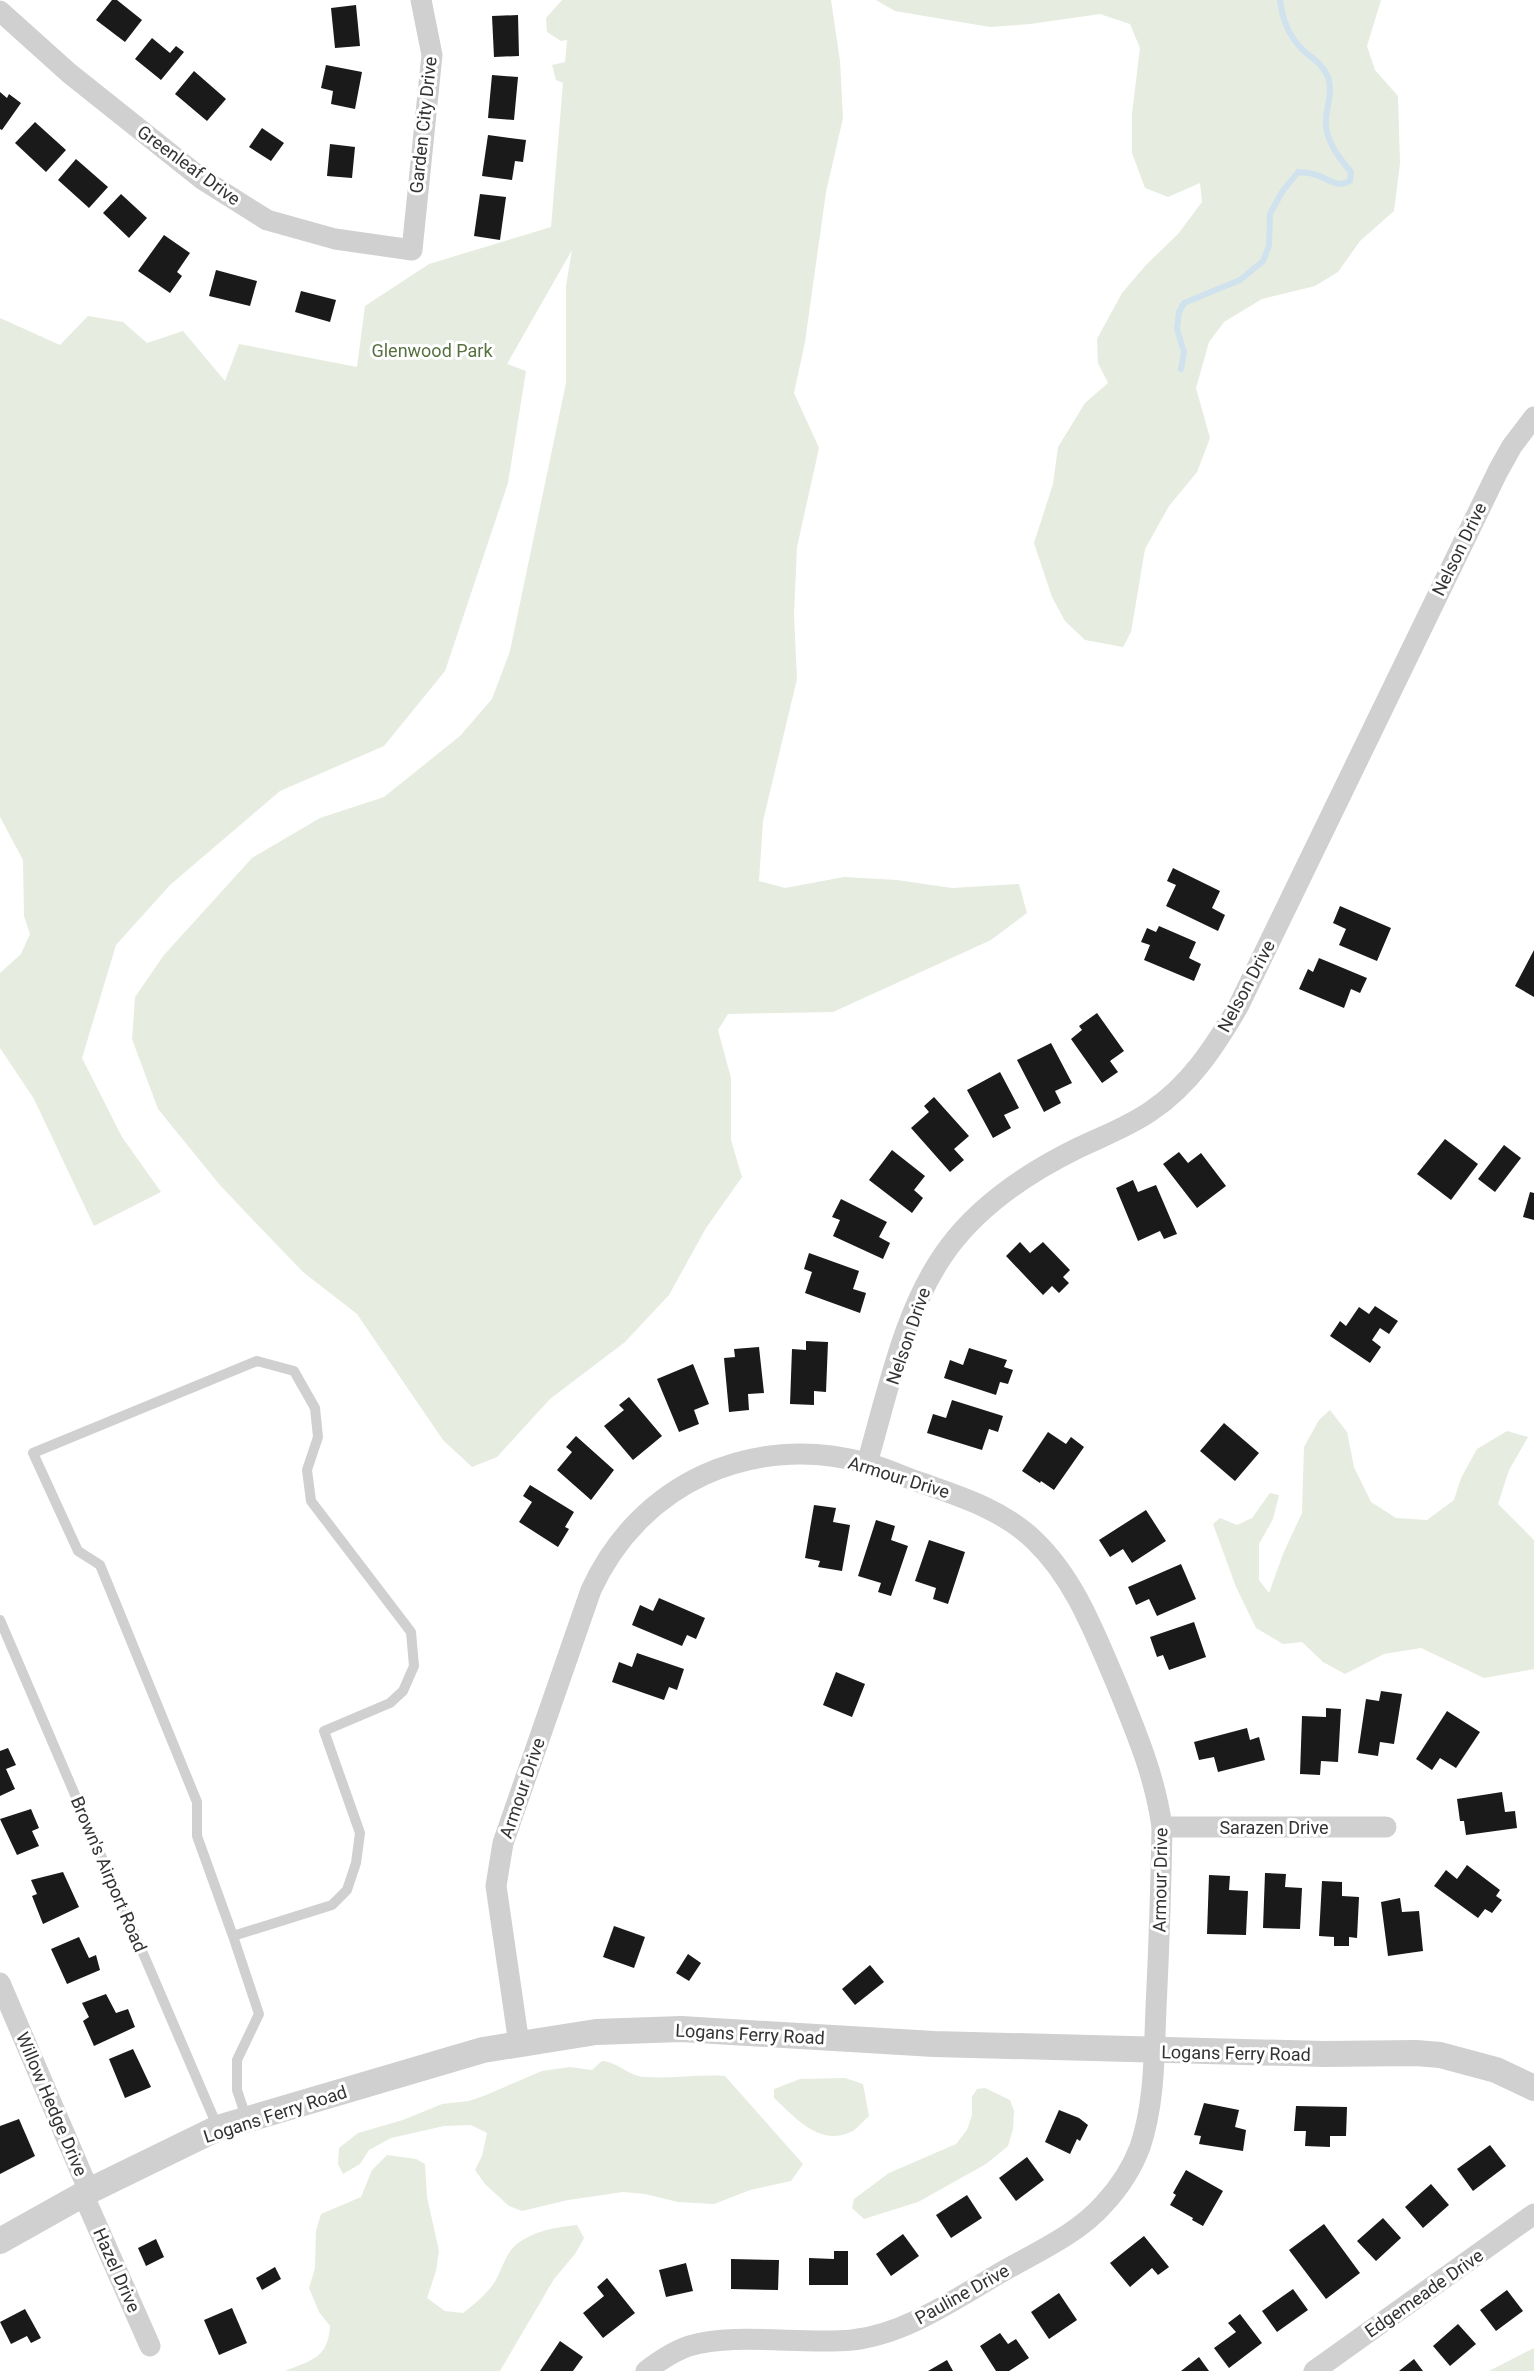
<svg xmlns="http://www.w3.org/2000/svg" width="1534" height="2371" font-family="Roboto,sans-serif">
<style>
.green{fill:#e6ecdf}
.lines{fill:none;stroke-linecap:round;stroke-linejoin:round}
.stream{stroke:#cfe2ee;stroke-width:6}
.building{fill:#1a1a1a}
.service{stroke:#d0d0d0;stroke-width:10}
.minor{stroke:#d0d0d0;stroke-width:21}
.tertiary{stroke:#d0d0d0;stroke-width:26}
.labels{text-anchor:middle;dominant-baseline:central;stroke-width:6;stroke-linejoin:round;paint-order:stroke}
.street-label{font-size:18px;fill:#333;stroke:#fff}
.park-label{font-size:18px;fill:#56703f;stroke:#fff}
</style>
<rect width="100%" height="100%" fill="#fff"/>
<g class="green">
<polygon points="562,0 831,0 840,61 843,118 826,192 805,342 794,393 819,448 797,547 794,615 797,679 763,821 759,881 785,888 844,877 897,880 952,888 1019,884 1027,913 991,940 833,1012 728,1014 718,1030 731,1078 731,1140 742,1177 706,1228 669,1295 625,1342 550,1399 497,1457 472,1467 443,1440 357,1314 303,1272 252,1219 219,1184 158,1109 132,1039 135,997 164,955 252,858 320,818 384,797 460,736 492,699 510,651 566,383 566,286 572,250 507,364 526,371 508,483 445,671 384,746 280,791 170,885 116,945 82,1058 122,1137 161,1192 94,1226 34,1099 0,1048 0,973 21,954 30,934 24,916 23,860 0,817 0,318 60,345 88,316 123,322 147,343 183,331 225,381 239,344 357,367 365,306 429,264 551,227 563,83 556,80 552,65 565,62 567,40 561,41 547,32 546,18"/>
<polygon points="876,0 1381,0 1367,46 1375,70 1398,96 1400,163 1394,211 1360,241 1338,272 1315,286 1262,299 1224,322 1209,342 1196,388 1210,438 1197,472 1169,506 1145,549 1131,632 1123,647 1085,640 1065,621 1052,597 1034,543 1053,484 1058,447 1085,403 1108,383 1098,363 1097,339 1122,293 1146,265 1178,234 1202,202 1200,183 1168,197 1145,188 1132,153 1132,114 1140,48 1130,24 1100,14 1030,24 990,27 895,11"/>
<polygon points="1330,1410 1347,1432 1354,1467 1371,1502 1396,1518 1427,1520 1454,1500 1461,1478 1477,1449 1507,1431 1528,1437 1509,1470 1498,1504 1534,1540 1534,1669 1484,1678 1421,1648 1384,1654 1345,1674 1323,1662 1302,1642 1283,1644 1256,1628 1236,1587 1213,1524 1220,1518 1237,1525 1252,1518 1270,1493 1279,1495 1273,1519 1259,1544 1259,1580 1269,1593 1283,1554 1302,1513 1304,1447 1319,1420"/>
<path d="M 602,2061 C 618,2062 628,2076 645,2077 C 671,2079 698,2074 725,2076 L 803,2164 L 791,2181 L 750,2190 L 714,2204 L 678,2202 L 645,2194 L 623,2192 L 568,2200 L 522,2211 L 509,2206 L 485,2184 L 475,2170 L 482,2156 L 487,2133 L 471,2125 L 444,2126 L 391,2138 L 369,2150 L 360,2164 L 343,2174 L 338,2164 L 339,2148 L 358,2133 L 403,2120 L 442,2104 L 469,2101 L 486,2095 L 542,2071 L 570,2067 L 592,2070 Z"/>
<path d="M 845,2078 L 863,2084 L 869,2116 C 863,2121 857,2129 851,2132 C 819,2147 795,2117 774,2098 L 774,2089 L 800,2079 Z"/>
<polygon points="985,2088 1010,2100 1014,2111 1013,2129 1008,2146 986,2164 918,2202 864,2219 852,2208 854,2199 889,2173 956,2144 967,2130 972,2115 972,2097 977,2089"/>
<path d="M 387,2155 L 416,2159 L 425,2164 L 427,2197 L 439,2251 L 436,2271 L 427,2298 L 445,2311 L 463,2313 C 475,2304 488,2293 496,2280 C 501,2270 505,2258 511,2250 C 526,2232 556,2227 577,2225 L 584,2238 L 575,2254 L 554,2279 L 500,2371 L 285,2371 C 312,2360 328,2358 330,2326 L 319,2312 L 309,2288 L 315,2268 L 316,2231 L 321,2214 L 361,2197 L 372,2170 Z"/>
<polygon points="1534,2348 1534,2371 1489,2371"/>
</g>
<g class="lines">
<path class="stream" d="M 1181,369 L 1184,352 L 1177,329 L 1179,312 L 1184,303 L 1240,280 L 1263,261 L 1269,246 L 1270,214 L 1282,192 L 1298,172 C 1303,173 1308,172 1313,174 C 1327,177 1336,189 1350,181 L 1351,172 C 1339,158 1324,139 1326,119 C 1327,105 1333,91 1328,77 C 1320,60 1311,59 1300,47 C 1288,34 1282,17 1280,0"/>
</g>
<g class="building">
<polygon points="112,0 117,0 142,20 125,42 96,20"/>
<polygon points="356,5 360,46 335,48 331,8"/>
<polygon points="518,15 519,56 494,57 492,16"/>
<polygon points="152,38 170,53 176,46 184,52 161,80 135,59"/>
<polygon points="326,65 362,72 355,109 331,104 333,91 321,88"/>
<polygon points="194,71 226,99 207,121 175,94"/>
<polygon points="492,75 518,77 514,120 488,118"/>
<polygon points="0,92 7,98 9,94 21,103 2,130 0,129"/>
<polygon points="35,122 66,150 46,172 15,143"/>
<polygon points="262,128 284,143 271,161 249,147"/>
<polygon points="488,135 526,140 523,162 515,161 512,180 482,176"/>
<polygon points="330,144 355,147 352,178 327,176"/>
<polygon points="76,159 108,187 89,208 58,180"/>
<polygon points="121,194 147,218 129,238 103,213"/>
<polygon points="480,194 506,197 500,240 474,236"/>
<polygon points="164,235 190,253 177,272 182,276 170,293 138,271"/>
<polygon points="216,270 257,281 250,306 209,296"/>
<polygon points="301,291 336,300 330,322 295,312"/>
<polygon points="1173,868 1220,891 1212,908 1225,915 1218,931 1166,906 1176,885 1167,881"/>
<polygon points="1340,906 1391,928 1377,961 1339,945 1346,929 1333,923"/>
<polygon points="1159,926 1196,942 1189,958 1201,964 1194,981 1144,960 1150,945 1141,942 1147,928 1156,932"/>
<polygon points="1534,950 1534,997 1515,986"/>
<polygon points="1319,958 1367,978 1360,993 1351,989 1344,1008 1299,989 1308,969 1313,972"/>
<polygon points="1097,1013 1124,1051 1110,1061 1118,1072 1102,1083 1071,1039 1082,1030 1079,1026"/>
<polygon points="1051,1043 1072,1083 1055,1091 1061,1103 1044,1112 1017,1060"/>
<polygon points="1000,1072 1019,1108 1004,1115 1011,1128 993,1138 967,1090"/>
<polygon points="934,1097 969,1136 954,1149 964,1160 950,1172 911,1128 929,1112 924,1106"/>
<polygon points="1445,1139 1478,1164 1451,1200 1417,1174"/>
<polygon points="1504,1145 1521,1158 1495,1192 1478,1179"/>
<polygon points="892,1150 925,1176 914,1190 923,1198 912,1213 869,1180"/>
<polygon points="1179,1152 1188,1163 1201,1153 1226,1186 1197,1208 1163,1164"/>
<polygon points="1133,1180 1138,1192 1156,1185 1177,1234 1164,1239 1160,1231 1138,1241 1116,1188"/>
<polygon points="1530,1192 1534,1193 1534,1220 1523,1217"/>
<polygon points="841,1199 887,1222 879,1237 890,1243 883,1259 833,1236 840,1220 832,1217"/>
<polygon points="1020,1242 1030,1253 1043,1242 1070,1270 1063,1277 1069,1283 1059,1293 1052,1286 1043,1295 1006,1256"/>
<polygon points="809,1253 859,1271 853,1289 866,1293 860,1313 805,1293 812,1272 804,1269"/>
<polygon points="1375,1306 1398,1321 1389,1334 1380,1328 1372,1340 1381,1347 1370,1363 1330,1336 1340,1321 1346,1326 1359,1307 1369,1314"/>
<polygon points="806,1341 828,1342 826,1392 814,1391 814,1405 790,1404 792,1349 806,1350"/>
<polygon points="759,1347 764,1393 748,1394 749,1410 729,1412 724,1358 735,1357 734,1349"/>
<polygon points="969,1348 1007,1360 1004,1367 1013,1370 1008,1384 1000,1382 996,1395 944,1378 950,1360 963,1365"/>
<polygon points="693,1364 709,1404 694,1410 699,1424 679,1432 657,1379"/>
<polygon points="629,1397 662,1436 633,1460 604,1426 624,1410 619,1405"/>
<polygon points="952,1400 1003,1416 998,1432 989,1429 982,1450 927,1433 933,1414 946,1418"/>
<polygon points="1224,1423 1259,1453 1235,1481 1200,1451"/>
<polygon points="1048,1432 1066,1444 1071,1437 1084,1447 1054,1490 1041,1481 1040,1483 1022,1471"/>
<polygon points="576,1436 614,1470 591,1500 557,1470 572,1452 566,1447"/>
<polygon points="530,1485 574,1512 565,1527 569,1529 558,1547 519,1522 532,1502 523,1496"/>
<polygon points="814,1505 836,1508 833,1522 850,1525 842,1571 818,1567 820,1561 805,1558"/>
<polygon points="1146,1510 1166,1541 1132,1563 1123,1549 1110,1557 1099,1540"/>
<polygon points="876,1520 895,1526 891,1540 908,1546 891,1596 878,1592 881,1583 858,1576"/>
<polygon points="929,1540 965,1552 948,1604 933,1599 936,1588 915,1581"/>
<polygon points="1181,1564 1196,1599 1157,1616 1149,1599 1136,1605 1128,1587"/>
<polygon points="659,1598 705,1618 696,1639 687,1635 682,1646 632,1625 640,1605 653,1611"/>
<polygon points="1194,1622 1206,1657 1169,1670 1163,1655 1157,1657 1150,1637"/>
<polygon points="637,1653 684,1669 677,1690 669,1687 664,1700 612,1682 619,1662 632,1667"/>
<polygon points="836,1672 865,1684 852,1717 823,1705"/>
<polygon points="1381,1691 1402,1694 1394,1744 1380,1742 1378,1756 1358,1753 1366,1699 1379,1701"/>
<polygon points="1326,1708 1341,1709 1338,1762 1321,1761 1320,1775 1300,1774 1302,1716 1326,1717"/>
<polygon points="1447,1711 1480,1732 1456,1768 1440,1758 1432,1770 1416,1759"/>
<polygon points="1247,1728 1250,1740 1259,1737 1265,1760 1218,1772 1214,1757 1199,1760 1194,1742"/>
<polygon points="8,1748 16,1765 6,1769 15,1789 0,1796 0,1751"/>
<polygon points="1502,1792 1505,1812 1515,1811 1517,1828 1466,1835 1464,1821 1460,1821 1457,1799"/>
<polygon points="31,1809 39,1828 32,1831 39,1846 17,1855 0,1819"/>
<polygon points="1467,1865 1500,1890 1496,1896 1502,1900 1492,1913 1485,1909 1478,1918 1434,1886 1446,1870 1457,1879"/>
<polygon points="63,1872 79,1907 43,1924 32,1896 37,1894 31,1880"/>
<polygon points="1265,1873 1286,1874 1285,1887 1302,1888 1300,1929 1263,1928"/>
<polygon points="1209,1875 1230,1876 1229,1890 1248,1891 1246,1935 1207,1934"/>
<polygon points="1322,1881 1342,1882 1342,1896 1359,1897 1357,1938 1349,1937 1349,1946 1334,1946 1334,1937 1319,1936"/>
<polygon points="1400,1898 1402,1912 1419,1911 1423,1951 1388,1956 1381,1902"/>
<polygon points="614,1926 645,1937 634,1968 603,1957"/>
<polygon points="79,1937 89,1958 96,1955 100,1970 67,1984 51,1949"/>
<polygon points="688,1954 701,1963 689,1981 676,1973"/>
<polygon points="870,1965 884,1982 855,2005 842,1989"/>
<polygon points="106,1994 116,2013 128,2009 135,2027 94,2046 83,2021 89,2017 82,2003"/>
<polygon points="133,2049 151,2087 125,2098 109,2059"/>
<polygon points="1204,2103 1239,2110 1235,2127 1246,2130 1243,2151 1199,2144 1201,2136 1194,2135"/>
<polygon points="1296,2106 1347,2107 1346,2136 1330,2136 1330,2147 1305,2146 1306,2131 1294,2131"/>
<polygon points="1059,2110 1079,2118 1088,2125 1080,2141 1077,2139 1070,2154 1045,2142"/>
<polygon points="19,2119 35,2156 0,2174 0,2126"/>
<polygon points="1490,2145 1506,2166 1473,2191 1457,2169"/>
<polygon points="1027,2157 1044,2180 1016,2201 999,2178"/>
<polygon points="1186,2170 1223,2191 1203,2226 1192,2220 1193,2218 1170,2205 1176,2195 1173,2193"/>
<polygon points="1431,2184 1449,2205 1423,2228 1405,2207"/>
<polygon points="967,2195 982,2218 951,2238 936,2215"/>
<polygon points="1383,2218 1401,2238 1376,2261 1357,2241"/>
<polygon points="1324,2224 1360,2273 1326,2299 1289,2250"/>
<polygon points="903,2234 919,2256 891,2276 876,2254"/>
<polygon points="1144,2236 1169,2267 1158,2275 1152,2268 1130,2287 1110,2263"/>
<polygon points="156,2239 164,2257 146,2266 138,2248"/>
<polygon points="834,2251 848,2251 848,2285 809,2285 809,2258 834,2259"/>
<polygon points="731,2259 779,2260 778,2290 731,2289"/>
<polygon points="686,2263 693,2291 666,2297 659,2270"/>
<polygon points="275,2267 281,2279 262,2290 256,2278"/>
<polygon points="607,2278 635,2313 603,2338 583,2313 604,2296 597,2287"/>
<polygon points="1293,2289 1308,2310 1277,2332 1262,2311"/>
<polygon points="1507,2290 1523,2311 1496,2331 1480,2310"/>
<polygon points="1059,2293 1077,2320 1049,2339 1031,2312"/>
<polygon points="232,2308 247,2343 219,2355 204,2320"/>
<polygon points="25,2309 41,2338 31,2343 27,2336 11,2344 0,2322"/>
<polygon points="1240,2314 1262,2343 1229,2368 1214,2348 1236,2332 1228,2323"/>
<polygon points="1458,2324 1476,2344 1450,2366 1433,2346"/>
<polygon points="1000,2333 1008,2344 1016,2339 1029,2358 1009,2371 996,2371 980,2346"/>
<polygon points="560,2341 583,2357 573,2371 540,2371"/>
<polygon points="1199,2357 1209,2371 1181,2371"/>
<polygon points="1414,2359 1423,2371 1399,2371"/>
<polygon points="947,2360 953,2371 928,2371"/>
</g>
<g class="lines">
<g class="service">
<polyline points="0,1620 218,2128"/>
<polyline points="233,1936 332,1905 347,1890 356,1863 360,1833 324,1731 390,1703 403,1691 414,1666 411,1632 311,1501 307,1470 318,1437 315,1408 294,1371 257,1361 33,1453 78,1551 100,1565 197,1802 197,1836 233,1936 259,2014 237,2060 237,2090 247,2120"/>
</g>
<g class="minor">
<polyline points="0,11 69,73 202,179 267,220 335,239 412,250 432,55 421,0"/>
<path d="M 867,1463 C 888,1392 904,1307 949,1247 C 982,1203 1029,1172 1078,1148 C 1103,1136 1128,1127 1151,1111 C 1190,1085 1215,1046 1238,1007 L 1498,471 L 1512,446 L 1534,417"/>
<polyline points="1162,1827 1386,1827"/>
<polyline points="0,1983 89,2191"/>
<path d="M 519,2044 L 496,1886 L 503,1843 L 591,1590 C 640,1483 752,1432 866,1463 C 885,1468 904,1477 922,1483 C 962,1497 1003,1510 1034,1540 C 1075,1579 1095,1634 1117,1685 C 1136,1732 1155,1776 1162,1827 C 1161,1887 1159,1947 1156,2008 C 1154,2053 1155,2103 1140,2147 C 1132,2168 1119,2188 1104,2204 C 1076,2236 1032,2254 995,2276 C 951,2302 904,2334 852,2340 C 802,2345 734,2332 689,2346 C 674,2351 659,2361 646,2371"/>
<polyline points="83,2194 150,2346"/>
<polyline points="1314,2371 1534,2214"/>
</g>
<polyline class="tertiary" points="0,2241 89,2191 218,2128 483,2050 596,2032 681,2029 934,2044 1324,2054 1416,2053 1440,2055 1496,2070 1534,2088"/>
</g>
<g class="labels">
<g class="street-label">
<text transform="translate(423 125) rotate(-84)">Garden City Drive</text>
<text transform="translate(189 165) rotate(36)">Greenleaf Drive</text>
<text transform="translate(1459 549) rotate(-64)">Nelson Drive</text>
<text transform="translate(1246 986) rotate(-62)">Nelson Drive</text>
<text transform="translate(908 1336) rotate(-71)">Nelson Drive</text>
<text transform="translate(899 1477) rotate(17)">Armour Drive</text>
<text transform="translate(522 1788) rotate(-71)">Armour Drive</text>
<text x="1274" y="1827">Sarazen Drive</text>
<text transform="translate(109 1874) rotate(67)">Brown's Airport Road</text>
<text transform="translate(1160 1880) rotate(-89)">Armour Drive</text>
<text transform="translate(750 2034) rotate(3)">Logans Ferry Road</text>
<text transform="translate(1236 2053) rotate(1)">Logans Ferry Road</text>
<text transform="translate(52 2104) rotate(67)">Willow Hedge Drive</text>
<text transform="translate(275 2114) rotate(-18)">Logans Ferry Road</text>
<text transform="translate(117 2270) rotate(66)">Hazel Drive</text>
<text transform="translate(1424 2293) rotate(-35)">Edgemeade Drive</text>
<text transform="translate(962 2294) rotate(-29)">Pauline Drive</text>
</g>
<g class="park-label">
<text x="432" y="350">Glenwood Park</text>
</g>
</g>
</svg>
